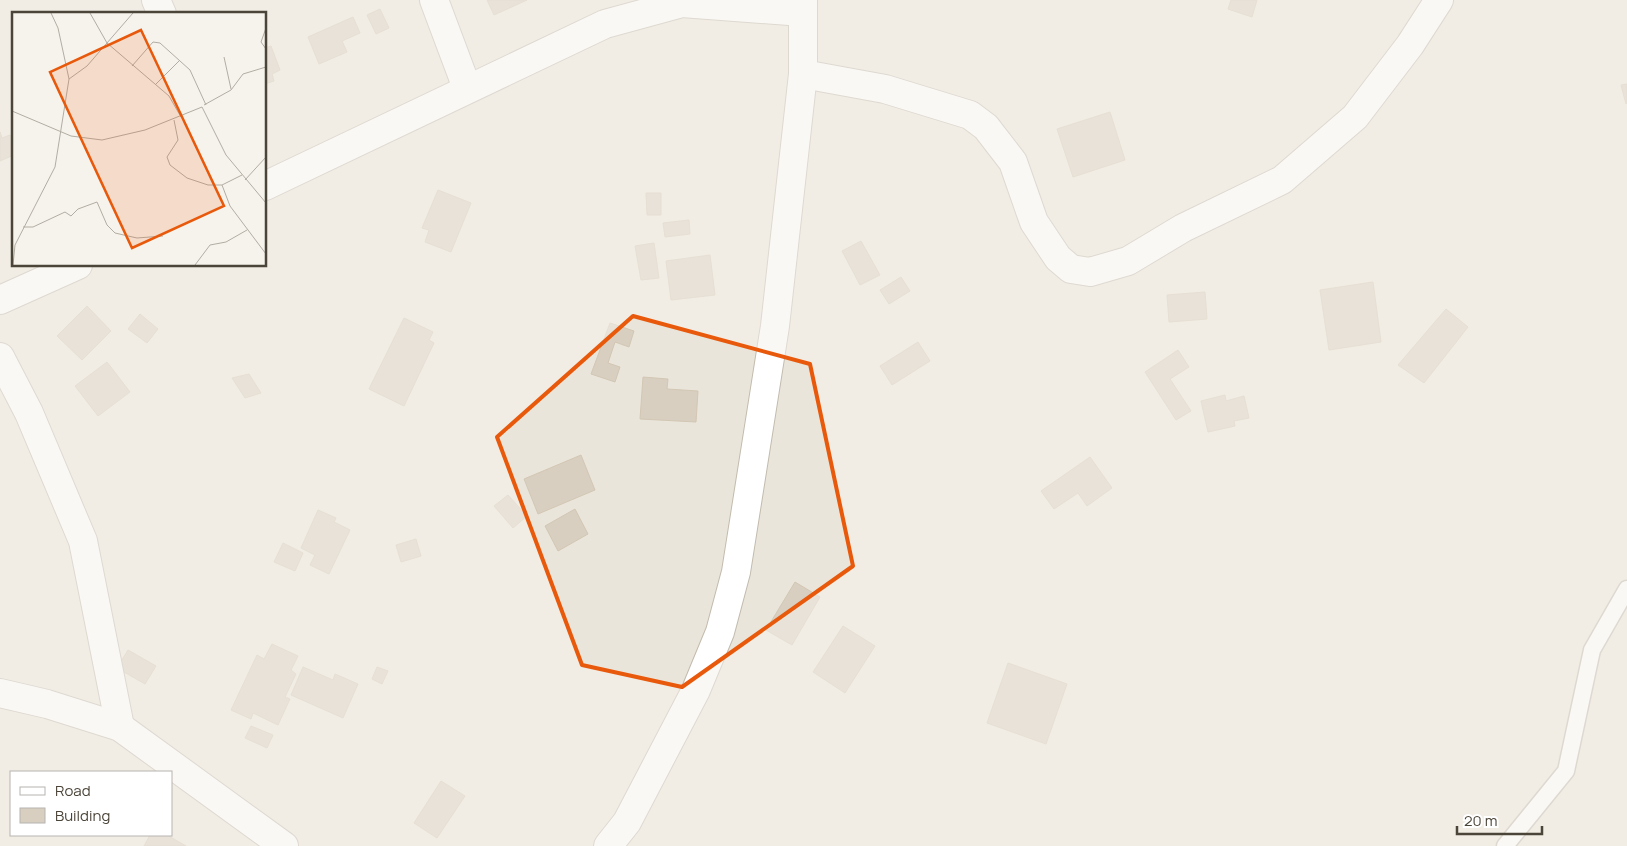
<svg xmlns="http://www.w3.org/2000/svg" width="1627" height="846" font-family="Manrope,sans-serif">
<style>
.residential{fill:#eae5da;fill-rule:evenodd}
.building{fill:#d8cfc1;stroke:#d3c7b4}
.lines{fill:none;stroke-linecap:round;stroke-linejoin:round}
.service-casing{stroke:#c2bbae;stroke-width:19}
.minor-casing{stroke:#c2bbae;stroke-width:30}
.tertiary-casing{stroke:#c2bbae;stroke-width:30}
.service{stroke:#fff;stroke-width:16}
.minor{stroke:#fff;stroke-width:28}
.tertiary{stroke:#fff;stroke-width:28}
.marked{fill:none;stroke:#e8590c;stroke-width:4;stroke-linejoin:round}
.inset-road{fill:none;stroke:#b2ada4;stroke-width:1}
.view{fill:#e8590c;fill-opacity:0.15;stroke:#e8590c;stroke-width:2.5}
.inset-edge{fill:none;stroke:#4b4439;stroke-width:2.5}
</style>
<rect width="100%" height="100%" fill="#f6f3ec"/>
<path class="residential" d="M 0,0 L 1627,0 L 1627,846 L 0,846 ZM 14,14 L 265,14 L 265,265 L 14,265 ZM 11,772 L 171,772 L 171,835 L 11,835 Z"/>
<g class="building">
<polygon points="487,0 527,0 494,15"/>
<polygon points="1231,0 1257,0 1252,17 1228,9"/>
<polygon points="380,9 389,28 376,34 367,15"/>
<polygon points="353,17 360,33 342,41 347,52 319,64 308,37"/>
<polygon points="271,46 280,70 272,74 274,81 265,84 265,48"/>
<polygon points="1627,84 1627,103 1626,104 1621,85"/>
<polygon points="1110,112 1125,160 1073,177 1057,129"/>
<polygon points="0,132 2,138 10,135 14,144 14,155 0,161"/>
<polygon points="438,190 471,203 451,252 425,242 429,230 422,228"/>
<polygon points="646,193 661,193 661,215 647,215"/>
<polygon points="689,220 690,234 665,237 663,223"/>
<polygon points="861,241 880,275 860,285 842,251"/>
<polygon points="654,243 659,278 641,280 635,246"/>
<polygon points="710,255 715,295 671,300 666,261"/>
<polygon points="901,277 910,291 889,304 880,290"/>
<polygon points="1373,282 1381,342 1329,350 1320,290"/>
<polygon points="1205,292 1207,319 1169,322 1167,295"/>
<polygon points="87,306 111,331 82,360 57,336"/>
<polygon points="1446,309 1468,327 1424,383 1398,365"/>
<polygon points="140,314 158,329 147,343 128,329"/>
<polygon points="404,318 433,332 429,340 434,343 404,406 369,389"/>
<polygon points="610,323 634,331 629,347 615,342 608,363 620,367 615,382 591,374"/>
<polygon points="918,342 930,361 892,385 880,366"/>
<polygon points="1178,350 1189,367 1170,379 1191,411 1176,420 1145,372"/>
<polygon points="107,362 130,392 98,416 75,386"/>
<polygon points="249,374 261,393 245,398 232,378"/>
<polygon points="643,377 668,379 667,389 698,391 696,422 640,419"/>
<polygon points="1225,395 1226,401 1244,396 1249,418 1234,421 1235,426 1208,432 1201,401"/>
<polygon points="581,455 595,490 538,514 524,479"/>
<polygon points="1090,457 1112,488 1087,506 1078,493 1054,509 1041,491"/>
<polygon points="508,495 527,516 513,528 494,506"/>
<polygon points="575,509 588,534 558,551 545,526"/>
<polygon points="318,510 336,518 334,522 350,530 329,574 310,565 315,555 301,548"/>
<polygon points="416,539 421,556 401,562 396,545"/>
<polygon points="283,543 303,553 295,571 274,562"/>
<polygon points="795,582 820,597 792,645 766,630"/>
<polygon points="843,626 875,646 845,693 813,672"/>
<polygon points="272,644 298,656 291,670 296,674 285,697 290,699 278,725 253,713 251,719 231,710 257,655 264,659"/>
<polygon points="128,650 156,666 145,684 117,668"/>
<polygon points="1008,663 1067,684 1046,744 987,723"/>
<polygon points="303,667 333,680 335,674 358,684 343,718 291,695"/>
<polygon points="377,667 388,671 382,684 372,679"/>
<polygon points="251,726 273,735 267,748 245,738"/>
<polygon points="441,781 465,796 437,838 414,823"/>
<polygon points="150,835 167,835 186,846 144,846"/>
</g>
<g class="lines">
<g class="service-casing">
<polyline id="service" points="1505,846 1566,771 1592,650 1627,589"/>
</g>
<g class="minor-casing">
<g id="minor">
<polyline points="156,0 162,14"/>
<polyline points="434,0 467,88"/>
<polyline points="803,74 885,89 970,115 986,127 1013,162 1034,222 1058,258 1071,269 1090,272 1128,261 1183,228 1282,180 1355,117 1410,45 1439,0"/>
<polyline points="265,186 605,24 682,3 803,12"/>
<polyline points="0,300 78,265"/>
<polyline points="0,357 29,413 83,541 120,727"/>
<polyline points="0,693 47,704 120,727 284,846"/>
</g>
</g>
<g class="tertiary-casing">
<polyline id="tertiary" points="608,846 627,822 696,690 720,632 736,572 775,326 803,74 803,0"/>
</g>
<use href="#service" class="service"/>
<use href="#minor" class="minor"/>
<use href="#tertiary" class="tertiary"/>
</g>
<path d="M0 0H1627V846H0ZM 633,316 L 810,364 L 853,566 L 682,687 L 582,665 L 497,437 Z" fill="#f6f3ec" fill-opacity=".55" fill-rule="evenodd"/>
<path class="marked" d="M 633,316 L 810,364 L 853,566 L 682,687 L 582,665 L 497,437 Z"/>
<g transform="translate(12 12)">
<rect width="254" height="254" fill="#f6f3ec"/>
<path class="inset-road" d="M 78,1 L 95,31 L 157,84 L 169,105M 254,16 L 249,30 L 254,37M 212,45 L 219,77M 120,54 L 141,30 L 148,31 L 178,58 L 194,93M 57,67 L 75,54 L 121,1M 143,73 L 168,48M 192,93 L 219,78 L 231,62 L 254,55M 0,99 L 59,124 L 90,128 L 133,118 L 190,95 L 214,143 L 254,191M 162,108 L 166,128 L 155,145 L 158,153 L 175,166 L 196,173 L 210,173 L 230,163M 233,168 L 254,145M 210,173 L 218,194 L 254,242M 11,215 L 21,215 L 53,200 L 59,204 L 66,197 L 85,190 L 95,213 L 103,221 L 125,226 L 151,224M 1,253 L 3,233 L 43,155 L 57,67 L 46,16 L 39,1M 183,253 L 198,233 L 214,230 L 235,218"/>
<path class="view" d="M 129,18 L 212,194 L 120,236 L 38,60 Z"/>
<rect width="254" height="254" class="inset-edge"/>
</g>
<rect x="10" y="771" width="162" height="65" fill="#ffffff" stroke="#b7b4b0"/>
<rect x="20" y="787" width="25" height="8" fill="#ffffff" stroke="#b7b4b0"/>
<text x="55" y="796" font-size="15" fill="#4b4439">Road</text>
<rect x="20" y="808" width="25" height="15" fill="#d8cfc1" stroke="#b7b4b0"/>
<text x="55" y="821" font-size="15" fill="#4b4439">Building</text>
<path d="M1457 826v8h85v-8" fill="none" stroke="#4b4439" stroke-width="2.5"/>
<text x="1464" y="826" font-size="15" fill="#4b4439" stroke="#ffffff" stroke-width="4" paint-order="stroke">20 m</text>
</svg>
